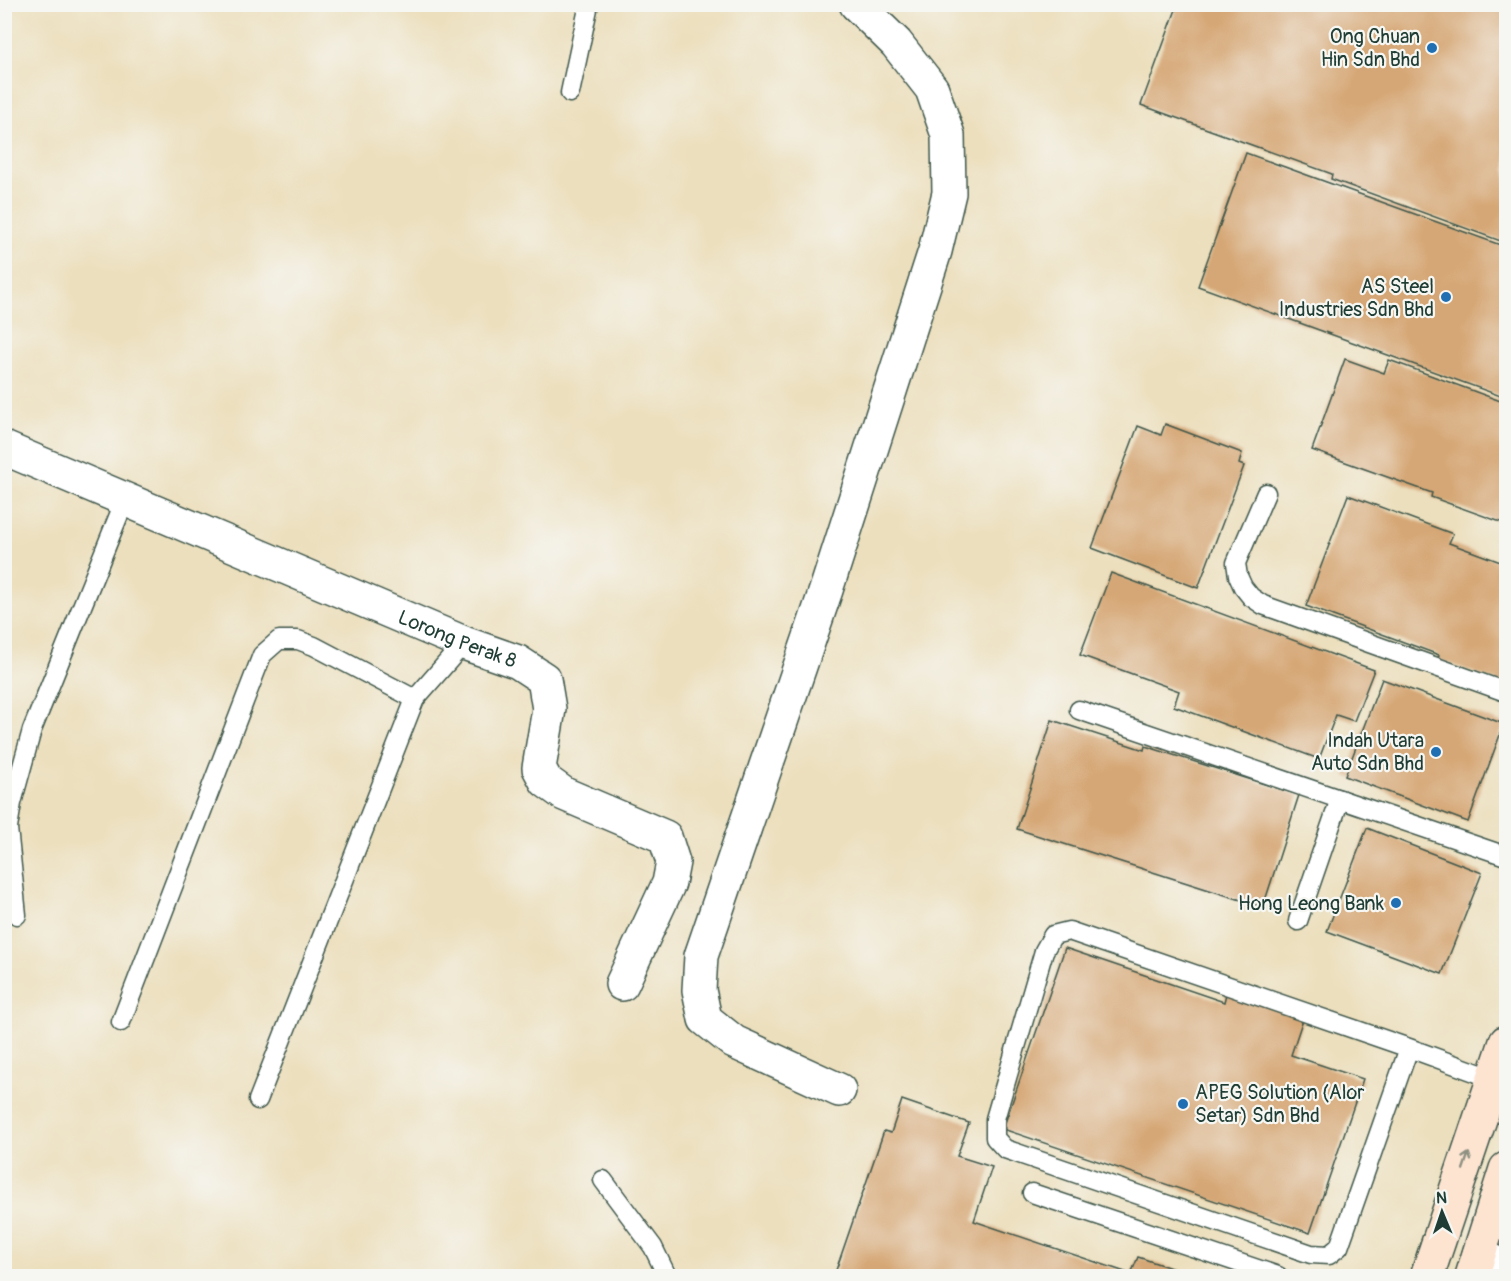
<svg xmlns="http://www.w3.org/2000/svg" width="1511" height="1281" font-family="Pangolin,sans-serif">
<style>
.building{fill:#d6a776}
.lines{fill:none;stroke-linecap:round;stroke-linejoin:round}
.service-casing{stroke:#3e5549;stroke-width:21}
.minor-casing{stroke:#3e5549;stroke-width:36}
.secondary-casing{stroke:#3e5549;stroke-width:36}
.service{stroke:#fff;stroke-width:18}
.minor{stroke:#fff;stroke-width:33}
.secondary{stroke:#fde4d1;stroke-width:33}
.oneway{stroke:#8e9082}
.poi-dot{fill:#1f6fb2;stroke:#f6f6f2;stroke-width:2}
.labels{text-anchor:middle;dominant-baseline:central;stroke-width:4.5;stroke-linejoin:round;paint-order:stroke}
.poi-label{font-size:20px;fill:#1f3d34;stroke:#f6f6f2;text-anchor:end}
.street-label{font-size:20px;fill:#1f3d34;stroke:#f6f6f2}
</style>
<rect width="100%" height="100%" fill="#f6f6f2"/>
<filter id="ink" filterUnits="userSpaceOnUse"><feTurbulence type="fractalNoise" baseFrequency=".0167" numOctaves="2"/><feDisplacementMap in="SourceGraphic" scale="12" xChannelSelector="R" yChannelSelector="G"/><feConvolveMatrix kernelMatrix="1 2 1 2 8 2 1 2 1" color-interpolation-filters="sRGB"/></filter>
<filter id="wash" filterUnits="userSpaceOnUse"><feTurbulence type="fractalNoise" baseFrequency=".008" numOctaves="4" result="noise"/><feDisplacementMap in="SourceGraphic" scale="24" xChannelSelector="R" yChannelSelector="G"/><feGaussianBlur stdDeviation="1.35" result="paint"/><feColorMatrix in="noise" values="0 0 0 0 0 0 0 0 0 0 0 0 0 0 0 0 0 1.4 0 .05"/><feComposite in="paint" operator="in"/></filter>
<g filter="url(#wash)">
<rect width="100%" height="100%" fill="#ecdfbd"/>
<g id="blocks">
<g class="building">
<polygon points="1178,4 1506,4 1506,243 1331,179 1332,174 1141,105"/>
<polygon points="1246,153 1506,247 1506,398 1198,286"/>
<polygon points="1345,359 1384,373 1389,360 1506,403 1506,524 1431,497 1432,493 1312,450"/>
<polygon points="1165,424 1242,453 1239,464 1244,466 1198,588 1092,548 1138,426 1161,435"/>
<polygon points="1348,495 1453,534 1449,543 1506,564 1506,685 1438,659 1439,655 1306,606"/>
<polygon points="1111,573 1374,670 1354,721 1336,715 1319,759 1174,706 1179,691 1080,655"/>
<polygon points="1382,679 1504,724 1468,822 1345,776"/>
<polygon points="1052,720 1144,750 1145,746 1299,795 1263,907 1017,829"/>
<polygon points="1367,828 1482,873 1442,974 1327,931"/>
<polygon points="1065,948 1224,1002 1227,990 1304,1016 1291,1055 1363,1079 1310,1233 1003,1129"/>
<polygon points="902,1100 969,1123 957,1156 992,1167 974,1221 1131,1274 1138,1257 1195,1276 834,1276 884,1131 891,1133"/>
</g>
</g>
</g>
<g filter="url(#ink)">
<use href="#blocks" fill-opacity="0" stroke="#3e5549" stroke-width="1.5"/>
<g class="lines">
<g class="service-casing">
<g id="service">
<polyline points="570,93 589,4"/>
<polyline points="1266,493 1236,563 1238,576 1243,587 1251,597 1263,605 1506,692"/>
<polyline points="1079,710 1506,856"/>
<polyline points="17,915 8,828 12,803 32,730 125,500"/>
<polyline points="1298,921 1340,799"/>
<polyline points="121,1022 262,655 279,640 298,640 314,646 415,699"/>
<polyline points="1409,1048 1339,1247 1329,1255 1311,1254 1005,1149 995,1138 995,1119 1044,951 1053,935 1069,931 1409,1048 1494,1079"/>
<polyline points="258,1100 415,699 464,643"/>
<polyline points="603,1180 653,1247 667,1276"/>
<polyline points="1032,1193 1278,1276"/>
</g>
</g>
<g class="minor-casing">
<g id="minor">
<path id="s1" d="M 4,448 L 464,643 L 518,662 L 544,679 L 549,709 L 539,768 L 546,781 L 564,794 L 665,837 L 673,862 L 669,883 L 622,984"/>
<polyline points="839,1090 734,1042 705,1019 699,990 701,956 826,590 935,251 949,193 948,135 932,89 896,43 856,4"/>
<polyline points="1479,1255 1506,1267"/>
</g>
</g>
<g class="secondary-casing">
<g id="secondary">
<polyline points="1427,1276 1506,1042"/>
<polyline points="1472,1276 1506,1169"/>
</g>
</g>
<use href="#service" class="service"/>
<use href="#minor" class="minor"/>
<use href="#secondary" class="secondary"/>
</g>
<defs><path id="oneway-shaft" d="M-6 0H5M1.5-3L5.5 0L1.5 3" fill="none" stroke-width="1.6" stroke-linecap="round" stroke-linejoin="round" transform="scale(1.5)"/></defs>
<use class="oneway" href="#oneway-shaft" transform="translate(1466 1161) rotate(-71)"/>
</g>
<g class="poi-dot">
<circle cx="1432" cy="48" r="6"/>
<circle cx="1446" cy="297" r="6"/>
<circle cx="1436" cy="752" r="6"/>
<circle cx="1396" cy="903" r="6"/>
<circle cx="1183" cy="1104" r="6"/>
</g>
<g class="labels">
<g class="poi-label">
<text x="1420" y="36">Ong Chuan<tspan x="1420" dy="23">Hin Sdn Bhd</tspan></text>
<text x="1434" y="286">AS Steel<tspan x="1434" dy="23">Industries Sdn Bhd</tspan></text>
<text x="1424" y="740">Indah Utara<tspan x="1424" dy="23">Auto Sdn Bhd</tspan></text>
<text x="1384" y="903">Hong Leong Bank</text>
<text x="1195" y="1092" text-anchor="start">APEG Solution (Alor<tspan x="1195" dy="23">Setar) Sdn Bhd</tspan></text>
</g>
<g class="street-label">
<text stroke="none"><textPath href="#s1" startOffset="492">Lorong Perak 8</textPath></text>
</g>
</g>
<rect width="1511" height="1281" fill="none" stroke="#f6f6f2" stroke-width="24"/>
<g transform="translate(1442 1212) rotate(358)" stroke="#f6f6f2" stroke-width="4.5" paint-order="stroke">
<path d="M0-4.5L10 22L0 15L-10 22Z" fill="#1f3d34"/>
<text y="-9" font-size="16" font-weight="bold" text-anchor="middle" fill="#1f3d34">N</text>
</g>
</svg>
